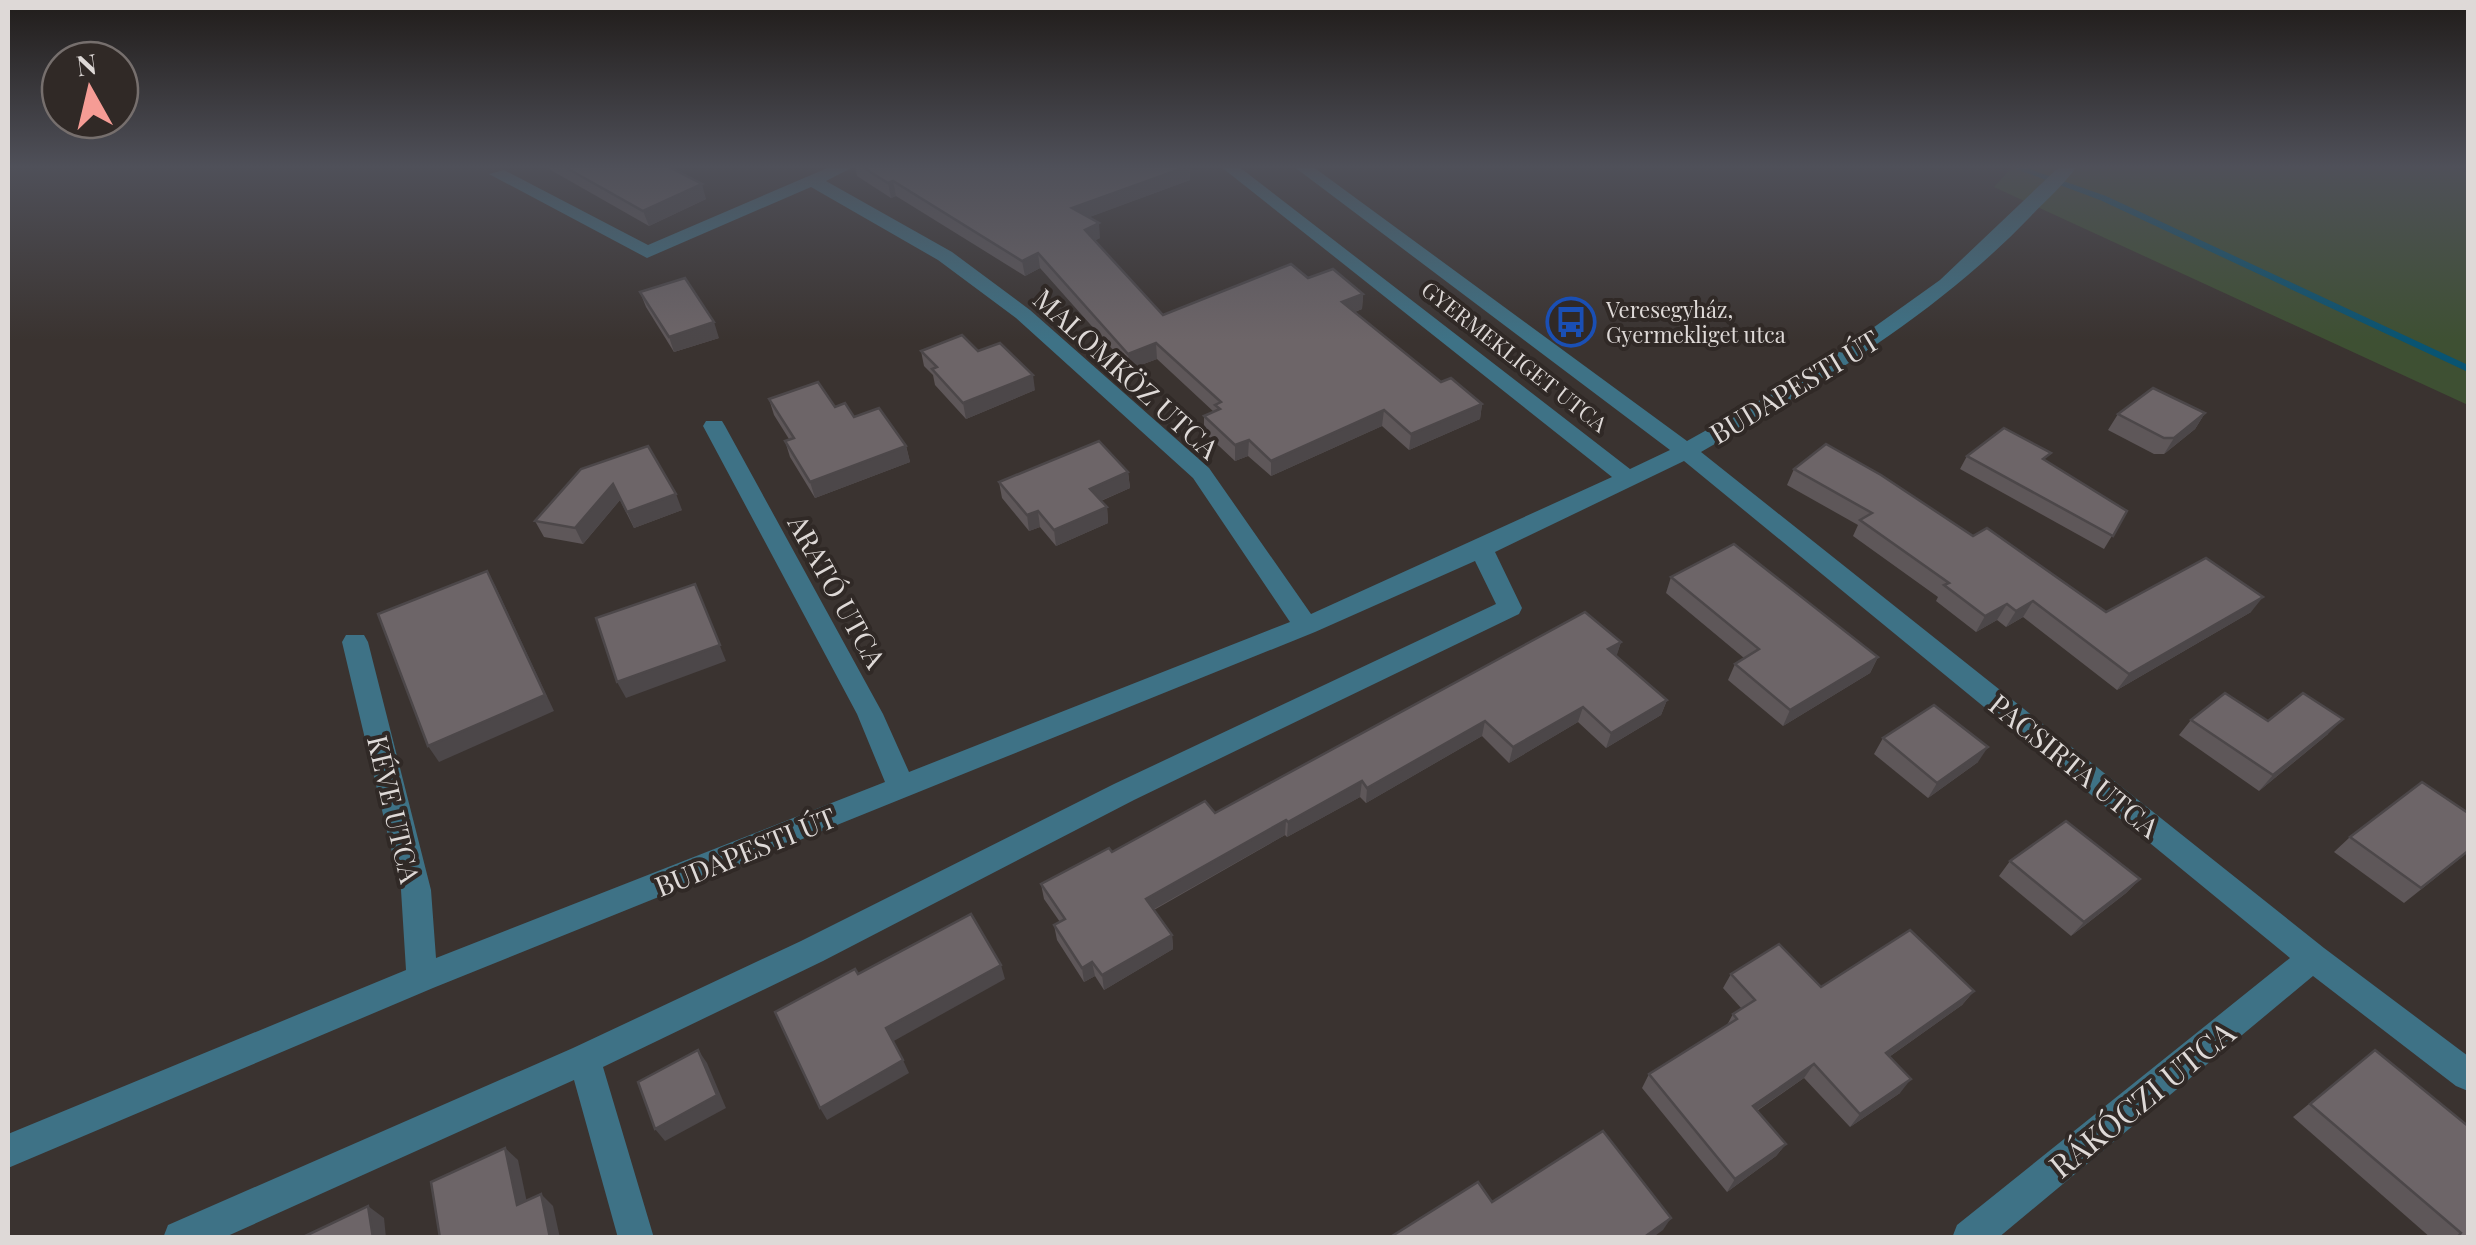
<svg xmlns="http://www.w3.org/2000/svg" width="2476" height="1245" font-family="'Playfair Display',serif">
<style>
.green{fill:#3e5033}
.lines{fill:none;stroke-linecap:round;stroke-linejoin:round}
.stream{fill:#095472;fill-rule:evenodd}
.minor{fill:#3e7286;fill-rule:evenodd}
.wall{fill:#5e5759}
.shaded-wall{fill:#4c4749}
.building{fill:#6d6568;stroke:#4c4749;stroke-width:2.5}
.labels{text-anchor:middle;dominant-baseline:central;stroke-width:8;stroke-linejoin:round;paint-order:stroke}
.far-poi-label{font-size:22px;fill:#ded9d7;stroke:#302926;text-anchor:start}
.far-street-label{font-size:22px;fill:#ded9d7;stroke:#302926}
.street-label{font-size:28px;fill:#ded9d7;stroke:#302926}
.near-street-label{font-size:32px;fill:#ded9d7;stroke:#302926}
</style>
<rect width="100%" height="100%" fill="#3a3330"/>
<polygon class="green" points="2013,166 2444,166 2468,173 2468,405 1994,187"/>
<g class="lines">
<polygon class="stream" points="2008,166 2021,166 2106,196 2468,365 2468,372 2100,200"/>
<path class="minor" d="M 832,166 L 855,166 L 826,181 L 952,252 L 1030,310 L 1209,468 L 1311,614 L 1612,477 L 1220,166 L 1238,166 L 1630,469 L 1670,450 L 1293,166 L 1312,166 L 1687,441 L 1814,370 L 1940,280 L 2060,166 L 2077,166 C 2065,184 2046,200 2031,216 C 1936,315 1819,384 1701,452 L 2324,948 L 2468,1056 L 2468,1091 L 2456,1086 L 2313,976 L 1998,1238 L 1952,1238 L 1957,1225 L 2290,958 L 1684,461 L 1495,552 L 1522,608 L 1519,614 L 1134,800 L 823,961 L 603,1067 L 654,1238 L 618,1238 L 574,1080 L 223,1238 L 163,1238 L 168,1225 L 573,1048 L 801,941 L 1114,784 L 1496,604 L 1475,561 L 1315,632 L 433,988 L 8,1168 L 8,1134 L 406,970 L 401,890 L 342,642 L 346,635 L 364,635 L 368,642 L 431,890 L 436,958 L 885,782 L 857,714 L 703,426 L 706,421 L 722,421 L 725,426 L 883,714 L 909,772 L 1290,622 L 1193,478 L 1016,318 L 938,260 L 811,187 L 647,258 L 489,174 L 504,170 L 648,245 Z"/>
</g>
<g class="wall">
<polygon points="547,166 667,166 706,199 649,226 549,169"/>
<polygon points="855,166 1190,166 1190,180 1089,217 1100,238 1095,240 1163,315 1308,278 1363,294 1362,309 1355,312 1441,382 1482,404 1480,419 1409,450 1382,426 1271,476 1248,456 1235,461 1204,432 1204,416 1214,412 1157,359 1130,369 1040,268 1025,276 896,196 891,198 857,176"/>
<polygon points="640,292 719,338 674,352 646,307"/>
<polygon points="921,351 1035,390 966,419 935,385 933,375 924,366"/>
<polygon points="769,399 835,407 906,446 910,462 815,498 790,457 785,441 789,439 774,415"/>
<polygon points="2205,413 2195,429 2164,454 2154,454 2108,430 2118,414"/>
<polygon points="1967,456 2047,461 2127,511 2104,549 1960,469"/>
<polygon points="581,469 682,510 634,528 620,500 583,544 544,537 535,521"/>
<polygon points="1794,469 1973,536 2106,612 2251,612 2117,690 2023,617 2006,627 1997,620 1976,632 1936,601 1938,597 1853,536 1858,525 1787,485"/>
<polygon points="1128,472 1130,488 1101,501 1107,507 1108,523 1056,546 1040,527 1029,531 1002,498 999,482"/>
<polygon points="1671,577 1878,657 1870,673 1783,726 1728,680 1735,664 1744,658 1666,593"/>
<polygon points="1621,642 1616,656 1667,700 1661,715 1606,748 1578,722 1509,763 1482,736 1366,803 1360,797 1287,837 1285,835 1154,910 1172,935 1173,949 1104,990 1095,976 1084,982 1057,940 1054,925 1060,922 1044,899 1041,884 1112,852 1215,813"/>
<polygon points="2191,720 2268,721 2328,734 2259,791 2179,735"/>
<polygon points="1883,738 1978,762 1928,798 1874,754"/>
<polygon points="2350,837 2468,852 2404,903 2334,852"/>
<polygon points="2010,861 2140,879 2126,893 2071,936 1999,876"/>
<polygon points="1731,974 1821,987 1974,991 1962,1005 1889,1057 1900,1093 1850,1127 1804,1078 1757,1111 1786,1144 1776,1156 1727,1192 1642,1088 1649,1074 1727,1025 1733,1014 1742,1009 1723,988"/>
<polygon points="2375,1050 2468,1238 2431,1238 2293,1117"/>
</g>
<g class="shaded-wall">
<polygon points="1189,166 1190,180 1074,223 1072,208"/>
<polygon points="893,181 896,196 891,198 888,183"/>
<polygon points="702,184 706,199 649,226 643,211"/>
<polygon points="1099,223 1100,238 1087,245 1085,230"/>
<polygon points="1038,253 1040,268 1025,276 1022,261"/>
<polygon points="1363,294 1362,309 1341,317 1342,302"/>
<polygon points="714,322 719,338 674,352 669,337"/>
<polygon points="1156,343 1157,359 1130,369 1128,354"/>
<polygon points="1033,375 1035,390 966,419 963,403"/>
<polygon points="1482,404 1480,419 1409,450 1411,434"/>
<polygon points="1384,410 1382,426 1271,476 1271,461"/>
<polygon points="2205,413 2195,429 2164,454 2174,438"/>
<polygon points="1249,440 1248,456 1235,461 1235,445"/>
<polygon points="906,446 910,462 815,498 810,482"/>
<polygon points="1128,472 1130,488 1091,505 1090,489"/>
<polygon points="613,484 620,500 583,544 575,528"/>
<polygon points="676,494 682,510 634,528 627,512"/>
<polygon points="1107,507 1108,523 1056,546 1054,530"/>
<polygon points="1038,511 1040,527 1029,531 1027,515"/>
<polygon points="487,571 496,587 554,711 439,762 428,746"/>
<polygon points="695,584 726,661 626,698 617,682"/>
<polygon points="2263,597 2251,612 2117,690 2129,674"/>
<polygon points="2033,601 2023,617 2006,627 2016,611"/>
<polygon points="2007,604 1997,620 1976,632 1985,616"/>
<polygon points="1621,642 1616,658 1608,649"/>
<polygon points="1878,657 1870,673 1783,726 1790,710"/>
<polygon points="1667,700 1661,715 1606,748 1611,733"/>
<polygon points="1583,707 1578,722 1509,763 1513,747"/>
<polygon points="2343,719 2328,734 2259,791 2273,775"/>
<polygon points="1485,721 1482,736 1366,803 1367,788"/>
<polygon points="1988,747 1978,762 1928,798 1937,783"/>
<polygon points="1362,781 1360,797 1287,837 1288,822"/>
<polygon points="1286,820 1285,835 1147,913 1146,899"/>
<polygon points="2140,879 2126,893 2071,936 2084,922"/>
<polygon points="1172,935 1173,949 1104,990 1102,975"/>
<polygon points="1092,962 1095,976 1084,982 1082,968"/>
<polygon points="1001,965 1005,979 892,1042 886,1028"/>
<polygon points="1974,991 1962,1005 1875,1067 1886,1053"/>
<polygon points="698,1050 707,1063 726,1108 665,1141 655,1129"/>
<polygon points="903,1060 909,1073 827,1120 820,1108"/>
<polygon points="1814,1064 1804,1078 1744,1119 1753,1106"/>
<polygon points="1911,1079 1900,1093 1850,1127 1860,1114"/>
<polygon points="1786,1144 1776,1156 1727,1192 1735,1179"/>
<polygon points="505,1148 518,1160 530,1217 517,1205"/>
<polygon points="541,1194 553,1206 560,1238 550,1238"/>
<polygon points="368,1206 384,1218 386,1238 373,1238"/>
<polygon points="1671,1218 1663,1230 1652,1238 1643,1238"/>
</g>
<g class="building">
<polygon points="563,166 667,166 702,184 643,211"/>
<polygon points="861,166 1189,166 1072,208 1099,223 1085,230 1163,315 1291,264 1308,278 1333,269 1363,294 1342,302 1441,382 1451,378 1482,404 1411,434 1384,410 1271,461 1249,440 1235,445 1204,416 1220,409 1215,405 1221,402 1156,343 1128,354 1038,253 1022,261 893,181 888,183"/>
<polygon points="685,278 714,322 669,337 640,292"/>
<polygon points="962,335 978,351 1000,343 1033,375 963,403 932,369 937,367 921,351"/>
<polygon points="818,382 835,407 845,403 854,417 879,408 906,446 810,482 785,441 794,438 769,399"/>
<polygon points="2153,388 2205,413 2174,438 2164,438 2118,414"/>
<polygon points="2004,428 2051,453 2043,459 2127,511 2113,536 1967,456"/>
<polygon points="1099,441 1128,472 1090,489 1107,507 1054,530 1038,511 1027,515 999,482"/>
<polygon points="1826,444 1881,475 1973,536 1987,528 2106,612 2206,558 2263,597 2129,674 2033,601 2016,611 2007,604 1985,616 1944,585 1949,583 1860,520 1872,513 1794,469"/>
<polygon points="648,446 676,494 627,512 613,484 575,528 535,521 581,469"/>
<polygon points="1734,544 1878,657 1790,710 1735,664 1759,649 1671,577"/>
<polygon points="487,571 545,695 428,746 378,614"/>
<polygon points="695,584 720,645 617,682 596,618"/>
<polygon points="1585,612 1621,642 1608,649 1667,700 1611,733 1583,707 1513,747 1485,721 1367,788 1362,781 1288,822 1286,820 1146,899 1172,935 1102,975 1092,962 1082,968 1054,925 1065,919 1041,884 1109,848 1112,852 1205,801 1215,813"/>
<polygon points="2225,693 2268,721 2303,693 2343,719 2273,775 2191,720"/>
<polygon points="1934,705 1988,747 1937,783 1883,738"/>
<polygon points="2422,782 2468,813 2468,851 2421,888 2350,837"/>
<polygon points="2066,821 2140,879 2084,922 2010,861"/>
<polygon points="971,914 1001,965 886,1028 903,1060 820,1108 775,1012 855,969 858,974"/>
<polygon points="1910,930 1974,991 1886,1053 1911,1079 1860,1114 1814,1064 1753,1106 1786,1144 1735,1179 1649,1074 1737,1019 1733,1014 1755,1000 1731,974 1779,944 1821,987"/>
<polygon points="698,1050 717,1095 655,1129 638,1082"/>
<polygon points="2375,1050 2468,1126 2468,1238 2457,1238 2461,1233 2310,1104"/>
<polygon points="1603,1131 1671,1218 1643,1238 1389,1238 1478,1182 1492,1202"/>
<polygon points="505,1148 517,1205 541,1194 550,1238 440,1238 431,1182"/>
<polygon points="368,1206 373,1238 301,1238"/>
</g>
<linearGradient id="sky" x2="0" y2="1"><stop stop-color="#201c1a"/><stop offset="0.49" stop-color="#4f5059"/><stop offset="1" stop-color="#4f5059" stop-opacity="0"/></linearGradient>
<rect width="2476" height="340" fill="url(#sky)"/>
<defs>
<g id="bus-ring" transform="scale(2.5)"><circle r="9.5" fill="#302926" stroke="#1a4fb4" stroke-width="1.5"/><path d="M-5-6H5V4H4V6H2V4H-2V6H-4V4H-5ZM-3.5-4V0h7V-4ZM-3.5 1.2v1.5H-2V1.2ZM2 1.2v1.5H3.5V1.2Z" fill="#1a4fb4"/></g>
</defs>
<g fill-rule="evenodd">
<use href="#bus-ring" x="1571" y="322"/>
</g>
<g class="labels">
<g class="far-poi-label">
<text x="1606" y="309">Veresegyház,<tspan x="1606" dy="25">Gyermekliget utca</tspan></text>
</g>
<g class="far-street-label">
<text transform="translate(1515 356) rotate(38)">GYERMEKLIGET UTCA</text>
</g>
<g class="street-label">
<text transform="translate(1127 373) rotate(42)">MALOMKÖZ UTCA</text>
<text transform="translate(1794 386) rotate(-31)">BUDAPESTI ÚT</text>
<text transform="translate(838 591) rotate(61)">ARATÓ UTCA</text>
<text transform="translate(2075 765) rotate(39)">PACSIRTA UTCA</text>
<text transform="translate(395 809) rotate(77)">KÉVE UTCA</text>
<text transform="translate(745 851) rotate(-22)">BUDAPESTI ÚT</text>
</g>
<g class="near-street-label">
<text transform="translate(2141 1098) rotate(-39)">RÁKÓCZI UTCA</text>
</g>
</g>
<rect width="2476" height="1245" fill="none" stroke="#ded9d7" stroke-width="20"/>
<g transform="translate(90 90) rotate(352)"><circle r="48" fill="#302926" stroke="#766f6d" stroke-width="2.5"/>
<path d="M0-8L18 38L0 25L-18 38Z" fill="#f59c95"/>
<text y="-15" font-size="28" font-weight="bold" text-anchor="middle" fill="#ded9d7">N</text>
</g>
</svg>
